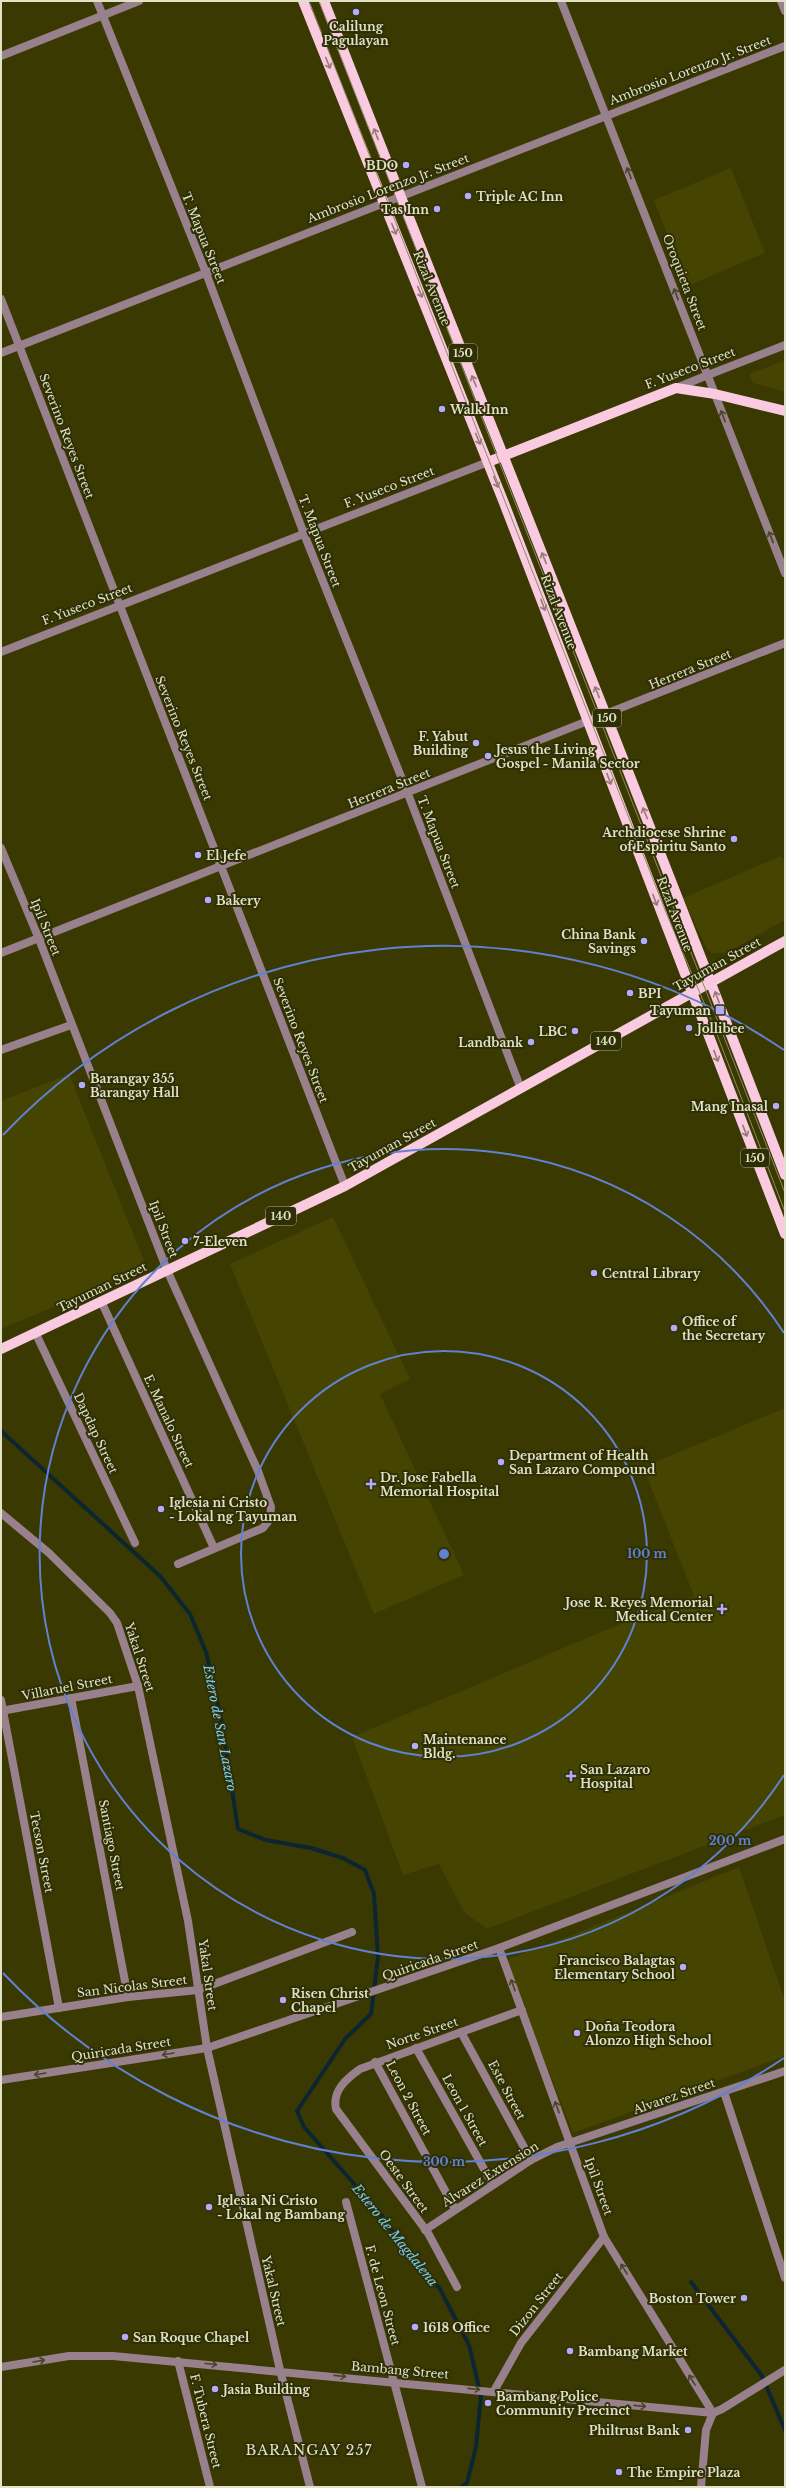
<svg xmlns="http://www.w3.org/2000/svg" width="786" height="2488" font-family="'Libre Baskerville',serif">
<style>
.built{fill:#454400}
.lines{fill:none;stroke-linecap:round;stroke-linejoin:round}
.stream{stroke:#0c2631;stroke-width:4}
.pedestrian{stroke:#98818c;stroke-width:8}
.minor{stroke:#98818c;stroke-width:8}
.tertiary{stroke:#98818c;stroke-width:8}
.primary{stroke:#facae1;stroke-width:10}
.tram{stroke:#8b8b61;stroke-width:1}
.oneway{stroke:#947c74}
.oneway2{stroke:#494428}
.ring{fill:none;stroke:#6181d2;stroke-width:2}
.poi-dot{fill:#b4acf9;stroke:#2f2f06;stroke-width:1.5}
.labels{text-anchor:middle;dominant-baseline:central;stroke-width:4;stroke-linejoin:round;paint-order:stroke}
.shield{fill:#2f2f06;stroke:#abac8c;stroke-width:1}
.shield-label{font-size:11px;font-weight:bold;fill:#e0e1c6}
.poi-label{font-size:12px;font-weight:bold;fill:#e0e1c6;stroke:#2f2f06;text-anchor:start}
.street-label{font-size:12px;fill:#e0e1c6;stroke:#2f2f06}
.water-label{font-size:13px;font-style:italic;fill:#78d0f7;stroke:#2f2f06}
.quarter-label{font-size:14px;letter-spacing:1px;fill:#e0e1c6;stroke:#2f2f06}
.centre{fill:#6181d2;stroke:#2f2f06;stroke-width:2}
.ring-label{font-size:12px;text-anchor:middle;font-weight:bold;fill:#6181d2;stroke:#2f2f06;stroke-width:4;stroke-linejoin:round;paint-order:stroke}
</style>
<rect width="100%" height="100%" fill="#3a3901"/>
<g class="built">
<polygon points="731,168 765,253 687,286 654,200"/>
<polygon points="785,360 785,392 753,383 749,374"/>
<polygon points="778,857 782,857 785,863 785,920 726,953 712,953 707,949 683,898"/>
<polygon points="69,1074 147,1268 1,1329 1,1101"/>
<polygon points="333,1217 410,1379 380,1394 464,1575 374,1614 230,1264"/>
<polygon points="785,1408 785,1815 487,1929 464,1912 439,1864 403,1875 352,1737 625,1622 694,1596 643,1467"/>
<polygon points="739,1867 785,2001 785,2056 573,2133 505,1960 580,1932"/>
</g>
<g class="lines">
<g class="stream">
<polyline points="1,1431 160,1576 190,1614 206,1652 221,1718 238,1829 266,1840 311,1848 343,1858 365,1870 374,1894 378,1957 371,2014 345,2039 297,2111 304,2127 379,2212 411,2256 440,2289 469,2345 481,2396 476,2447 467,2483 461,2487"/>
<polyline points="691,2282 762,2376 785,2430"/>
</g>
<g class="pedestrian">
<polyline points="708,375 785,345"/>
<polyline points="494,2391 521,2343 604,2237"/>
</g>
<g class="minor">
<polyline points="1,56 139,1"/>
<polyline points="1,299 345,1186"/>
<polyline points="1,353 785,46"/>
<polyline points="676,388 708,375"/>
<polyline points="1,848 39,939 167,1270 258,1471 271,1507 270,1519 263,1528 178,1564"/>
<polyline points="1,953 785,643"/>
<polyline points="1,1050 71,1025"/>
<polyline points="102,1303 214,1548"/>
<polyline points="36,1334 135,1543"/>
<polyline points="1,1513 49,1553 110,1613 117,1623 138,1686 188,1921 207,2048 280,2370 310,2487"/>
<polyline points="71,1698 128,1997"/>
<polyline points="1,1700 59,2008"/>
<polyline points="1,1711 138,1686"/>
<polyline points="1,2017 128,1997 198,1990 352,1932"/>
<polyline points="461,2032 531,2160"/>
<polyline points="416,2048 493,2185"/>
<polyline points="375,2062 455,2209"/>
<polyline points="724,2092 785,2278"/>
<polyline points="346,2202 422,2487"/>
<polyline points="425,2230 531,2160 557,2147 785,2071"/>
<path d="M 457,2287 L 428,2233 L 336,2109 C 332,2091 346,2079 360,2069 L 522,2010"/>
<polyline points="178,2361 210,2487"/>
</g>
<g class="tertiary">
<polyline points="97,1 206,273 304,534 408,794 521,1089"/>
<polyline points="561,1 785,573"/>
<polyline points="781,1 785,11"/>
<polyline points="1,652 488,462"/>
<polyline points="499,1948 604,2237 713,2413"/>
<polyline points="1,2080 207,2048 499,1948 785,1839"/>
<polyline points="1,2367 69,2356 113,2356 713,2413 722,2409 785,2370"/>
<polyline points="701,2487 706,2430 713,2413"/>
</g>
<g class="primary">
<polyline points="303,1 504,503 785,1234"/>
<path d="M 324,1 C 477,393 635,782 785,1175"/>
<polyline points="488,462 676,388 715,394 785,411"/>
<polyline points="1,1349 345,1186 785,941"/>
</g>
<g class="tram">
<polyline points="309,1 667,915 713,1024 785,1212"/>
<polyline points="319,1 785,1193"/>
</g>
</g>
<defs><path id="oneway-shaft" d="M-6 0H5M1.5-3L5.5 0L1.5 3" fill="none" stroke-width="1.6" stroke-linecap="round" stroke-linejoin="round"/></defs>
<g class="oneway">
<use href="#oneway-shaft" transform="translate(328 63) rotate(68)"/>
<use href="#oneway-shaft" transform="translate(376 134) rotate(-111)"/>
<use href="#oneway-shaft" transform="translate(394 229) rotate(68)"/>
<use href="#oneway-shaft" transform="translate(420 292) rotate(68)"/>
<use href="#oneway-shaft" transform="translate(474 381) rotate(-112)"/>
<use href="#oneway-shaft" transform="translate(478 439) rotate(68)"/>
<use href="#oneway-shaft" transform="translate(496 482) rotate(68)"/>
<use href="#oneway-shaft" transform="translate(544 558) rotate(-112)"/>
<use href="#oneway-shaft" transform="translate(543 605) rotate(69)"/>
<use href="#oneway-shaft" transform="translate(597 692) rotate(-112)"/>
<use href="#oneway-shaft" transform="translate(609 779) rotate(69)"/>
<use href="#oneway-shaft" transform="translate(645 813) rotate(-112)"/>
<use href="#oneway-shaft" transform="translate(655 900) rotate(69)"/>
<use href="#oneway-shaft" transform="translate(717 997) rotate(-111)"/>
<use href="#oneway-shaft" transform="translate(716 1056) rotate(69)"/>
<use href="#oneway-shaft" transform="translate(745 1131) rotate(69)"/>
</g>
<g class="oneway2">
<use href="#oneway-shaft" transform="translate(629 173) rotate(-111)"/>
<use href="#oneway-shaft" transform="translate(676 294) rotate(-111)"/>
<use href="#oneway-shaft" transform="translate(723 416) rotate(-111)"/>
<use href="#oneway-shaft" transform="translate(771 537) rotate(-111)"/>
<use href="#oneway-shaft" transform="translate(513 1985) rotate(-110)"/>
<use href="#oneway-shaft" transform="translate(168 2054) rotate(171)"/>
<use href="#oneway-shaft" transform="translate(40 2074) rotate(171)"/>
<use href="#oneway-shaft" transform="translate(557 2107) rotate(-110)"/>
<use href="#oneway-shaft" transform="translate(624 2269) rotate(-122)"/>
<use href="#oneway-shaft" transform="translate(39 2361) rotate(-10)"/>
<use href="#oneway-shaft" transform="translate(211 2364) rotate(5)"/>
<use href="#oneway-shaft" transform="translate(340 2376) rotate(6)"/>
<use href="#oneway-shaft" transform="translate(692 2380) rotate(-122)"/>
<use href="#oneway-shaft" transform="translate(474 2389) rotate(6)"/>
<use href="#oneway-shaft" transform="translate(640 2406) rotate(6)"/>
</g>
<g class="ring">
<circle cx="444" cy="1554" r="203"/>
<path d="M784 1775A405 405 0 1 1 784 1333"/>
<path d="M784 2058A608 608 0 0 1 3 1973M3 1135A608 608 0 0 1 784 1050"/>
</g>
<g class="poi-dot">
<circle cx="356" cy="12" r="4"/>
<circle cx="406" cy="165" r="4"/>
<circle cx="468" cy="196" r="4"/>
<circle cx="437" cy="209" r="4"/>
<circle cx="442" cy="409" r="4"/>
<circle cx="476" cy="743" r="4"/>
<circle cx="488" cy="756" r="4"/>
<circle cx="734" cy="839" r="4"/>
<circle cx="198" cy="855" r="4"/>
<circle cx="208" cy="900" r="4"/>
<circle cx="644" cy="941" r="4"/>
<circle cx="630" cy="993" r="4"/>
<rect x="715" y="1005" width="10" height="10" rx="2"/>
<circle cx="689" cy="1028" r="4"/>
<circle cx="575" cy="1031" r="4"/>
<circle cx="531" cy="1042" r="4"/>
<circle cx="82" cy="1085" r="4"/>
<circle cx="776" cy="1106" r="4"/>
<circle cx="185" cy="1241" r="4"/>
<circle cx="594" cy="1273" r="4"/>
<circle cx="674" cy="1328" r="4"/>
<circle cx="501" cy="1462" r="4"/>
<path d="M369 1478h4v4h4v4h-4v4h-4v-4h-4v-4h4z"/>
<circle cx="161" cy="1509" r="4"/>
<path d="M720 1603h4v4h4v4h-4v4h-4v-4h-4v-4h4z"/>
<circle cx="415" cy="1746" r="4"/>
<path d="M569 1770h4v4h4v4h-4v4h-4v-4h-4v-4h4z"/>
<circle cx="683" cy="1967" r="4"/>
<circle cx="283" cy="2000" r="4"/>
<circle cx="577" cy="2033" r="4"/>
<circle cx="209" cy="2207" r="4"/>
<circle cx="744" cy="2298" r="4"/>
<circle cx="415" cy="2327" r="4"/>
<circle cx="125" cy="2337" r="4"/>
<circle cx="570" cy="2351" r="4"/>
<circle cx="215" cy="2389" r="4"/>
<circle cx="488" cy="2403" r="4"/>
<circle cx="688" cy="2430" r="4"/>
<circle cx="619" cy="2472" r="4"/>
</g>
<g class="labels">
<g class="shield">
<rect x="449" y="344" width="28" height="18" rx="3"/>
<rect x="593" y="709" width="28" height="18" rx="3"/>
<rect x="591" y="1032" width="30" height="18" rx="3"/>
<rect x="741" y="1149" width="28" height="18" rx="3"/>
<rect x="266" y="1207" width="30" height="18" rx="3"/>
</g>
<g class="shield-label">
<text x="463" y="353">150</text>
<text x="607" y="718">150</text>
<text x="606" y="1041">140</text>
<text x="755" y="1158">150</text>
<text x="281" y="1216">140</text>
</g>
<g class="poi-label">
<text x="356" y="26" text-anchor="middle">Calilung<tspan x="356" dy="14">Pagulayan</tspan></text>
<text x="398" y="165" text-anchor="end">BDO</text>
<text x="476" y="196">Triple AC Inn</text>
<text x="429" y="209" text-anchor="end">Tas Inn</text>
<text x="450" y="409">Walk Inn</text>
<text x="468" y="736" text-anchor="end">F. Yabut<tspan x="468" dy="14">Building</tspan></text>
<text x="496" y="749">Jesus the Living<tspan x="496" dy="14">Gospel - Manila Sector</tspan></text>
<text x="726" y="832" text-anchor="end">Archdiocese Shrine<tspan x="726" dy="14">of Espiritu Santo</tspan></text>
<text x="206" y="855">El Jefe</text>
<text x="216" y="900">Bakery</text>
<text x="636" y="934" text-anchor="end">China Bank<tspan x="636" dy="14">Savings</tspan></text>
<text x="638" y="993">BPI</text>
<text x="711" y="1010" text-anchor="end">Tayuman</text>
<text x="697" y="1028">Jollibee</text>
<text x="567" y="1031" text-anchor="end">LBC</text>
<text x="523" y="1042" text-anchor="end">Landbank</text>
<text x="90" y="1078">Barangay 355<tspan x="90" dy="14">Barangay Hall</tspan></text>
<text x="768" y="1106" text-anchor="end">Mang Inasal</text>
<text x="193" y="1241">7-Eleven</text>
<text x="602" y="1273">Central Library</text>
<text x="682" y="1321">Office of<tspan x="682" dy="14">the Secretary</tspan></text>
<text x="509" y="1455">Department of Health<tspan x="509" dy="14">San Lazaro Compound</tspan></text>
<text x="380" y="1477">Dr. Jose Fabella<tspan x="380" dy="14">Memorial Hospital</tspan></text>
<text x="169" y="1502">Iglesia ni Cristo<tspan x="169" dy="14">- Lokal ng Tayuman</tspan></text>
<text x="713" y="1602" text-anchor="end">Jose R. Reyes Memorial<tspan x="713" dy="14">Medical Center</tspan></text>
<text x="423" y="1739">Maintenance<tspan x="423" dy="14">Bldg.</tspan></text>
<text x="580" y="1769">San Lazaro<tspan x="580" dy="14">Hospital</tspan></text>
<text x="675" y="1960" text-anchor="end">Francisco Balagtas<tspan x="675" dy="14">Elementary School</tspan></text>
<text x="291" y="1993">Risen Christ<tspan x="291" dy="14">Chapel</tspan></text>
<text x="585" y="2026">Doña Teodora<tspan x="585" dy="14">Alonzo High School</tspan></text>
<text x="217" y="2200">Iglesia Ni Cristo<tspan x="217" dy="14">- Lokal ng Bambang</tspan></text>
<text x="736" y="2298" text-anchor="end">Boston Tower</text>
<text x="423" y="2327">1618 Office</text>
<text x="133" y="2337">San Roque Chapel</text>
<text x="578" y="2351">Bambang Market</text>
<text x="223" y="2389">Jasia Building</text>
<text x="496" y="2396">Bambang Police<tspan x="496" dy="14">Community Precinct</tspan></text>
<text x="680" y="2430" text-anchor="end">Philtrust Bank</text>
<text x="627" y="2472">The Empire Plaza</text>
</g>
<g class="street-label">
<text transform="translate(690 70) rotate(-21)">Ambrosio Lorenzo Jr. Street</text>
<text transform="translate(388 188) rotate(-21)">Ambrosio Lorenzo Jr. Street</text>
<text transform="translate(204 238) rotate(68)">T. Mapua Street</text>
<text transform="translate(685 282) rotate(69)">Oroquieta Street</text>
<text transform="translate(432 288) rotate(68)">Rizal Avenue</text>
<text transform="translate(690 368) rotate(-21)">F. Yuseco Street</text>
<text transform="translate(67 436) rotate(69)">Severino Reyes Street</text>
<text transform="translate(389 487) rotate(-21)">F. Yuseco Street</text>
<text transform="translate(320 541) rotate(69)">T. Mapua Street</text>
<text transform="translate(87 604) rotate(-21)">F. Yuseco Street</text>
<text transform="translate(559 612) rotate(69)">Rizal Avenue</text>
<text transform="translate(690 669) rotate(-22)">Herrera Street</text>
<text transform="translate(184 738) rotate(68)">Severino Reyes Street</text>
<text transform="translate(389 788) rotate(-22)">Herrera Street</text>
<text transform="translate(439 842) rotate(69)">T. Mapua Street</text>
<text transform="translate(675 914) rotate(69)">Rizal Avenue</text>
<text transform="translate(46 927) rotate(68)">Ipil Street</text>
<text transform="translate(717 964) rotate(-29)">Tayuman Street</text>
<text transform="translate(301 1040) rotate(69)">Severino Reyes Street</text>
<text transform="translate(392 1145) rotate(-29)">Tayuman Street</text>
<text transform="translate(164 1229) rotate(69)">Ipil Street</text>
<text transform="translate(102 1287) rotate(-26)">Tayuman Street</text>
<text transform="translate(169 1421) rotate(65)">E. Manalo Street</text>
<text transform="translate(96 1433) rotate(65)">Dapdap Street</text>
<text transform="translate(140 1657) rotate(72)">Yakal Street</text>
<text transform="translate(67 1687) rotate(-11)">Villaruel Street</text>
<text transform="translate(112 1845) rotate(79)">Santiago Street</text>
<text transform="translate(42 1852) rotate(79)">Tecson Street</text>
<text transform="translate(430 1960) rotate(-19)">Quiricada Street</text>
<text transform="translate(208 1975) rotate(82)">Yakal Street</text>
<text transform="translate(132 1986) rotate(-7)">San Nicolas Street</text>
<text transform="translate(422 2033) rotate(-19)">Norte Street</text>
<text transform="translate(121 2049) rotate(-9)">Quiricada Street</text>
<text transform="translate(507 2090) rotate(62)">Este Street</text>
<text transform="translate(674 2096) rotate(-19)">Alvarez Street</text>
<text transform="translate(409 2098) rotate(62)">Leon 2 Street</text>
<text transform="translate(465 2110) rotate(61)">Leon 1 Street</text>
<text transform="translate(490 2174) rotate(-32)">Alvarez Extension</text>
<text transform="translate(404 2181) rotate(54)">Oeste Street</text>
<text transform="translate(599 2186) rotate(70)">Ipil Street</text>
<text transform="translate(274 2291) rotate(77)">Yakal Street</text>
<text transform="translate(383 2295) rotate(75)">F. de Leon Street</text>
<text transform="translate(536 2304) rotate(-52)">Dizon Street</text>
<text transform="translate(400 2370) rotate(5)">Bambang Street</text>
<text transform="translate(206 2421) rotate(76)">F. Tubera Street</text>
</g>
<g class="water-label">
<text transform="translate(220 1728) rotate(79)">Estero de San Lazaro</text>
<text transform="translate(395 2235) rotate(51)">Estero de Magdalena</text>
</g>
<g class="quarter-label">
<text x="309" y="2450">BARANGAY 257</text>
</g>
</g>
<circle cx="444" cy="1554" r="6" class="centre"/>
<g class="ring-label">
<text x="647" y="1558">100 m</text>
<text x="730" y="1845">200 m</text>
<text x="444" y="2166">300 m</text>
</g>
<rect width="786" height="2488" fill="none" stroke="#e0e1c6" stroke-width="4"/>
</svg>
